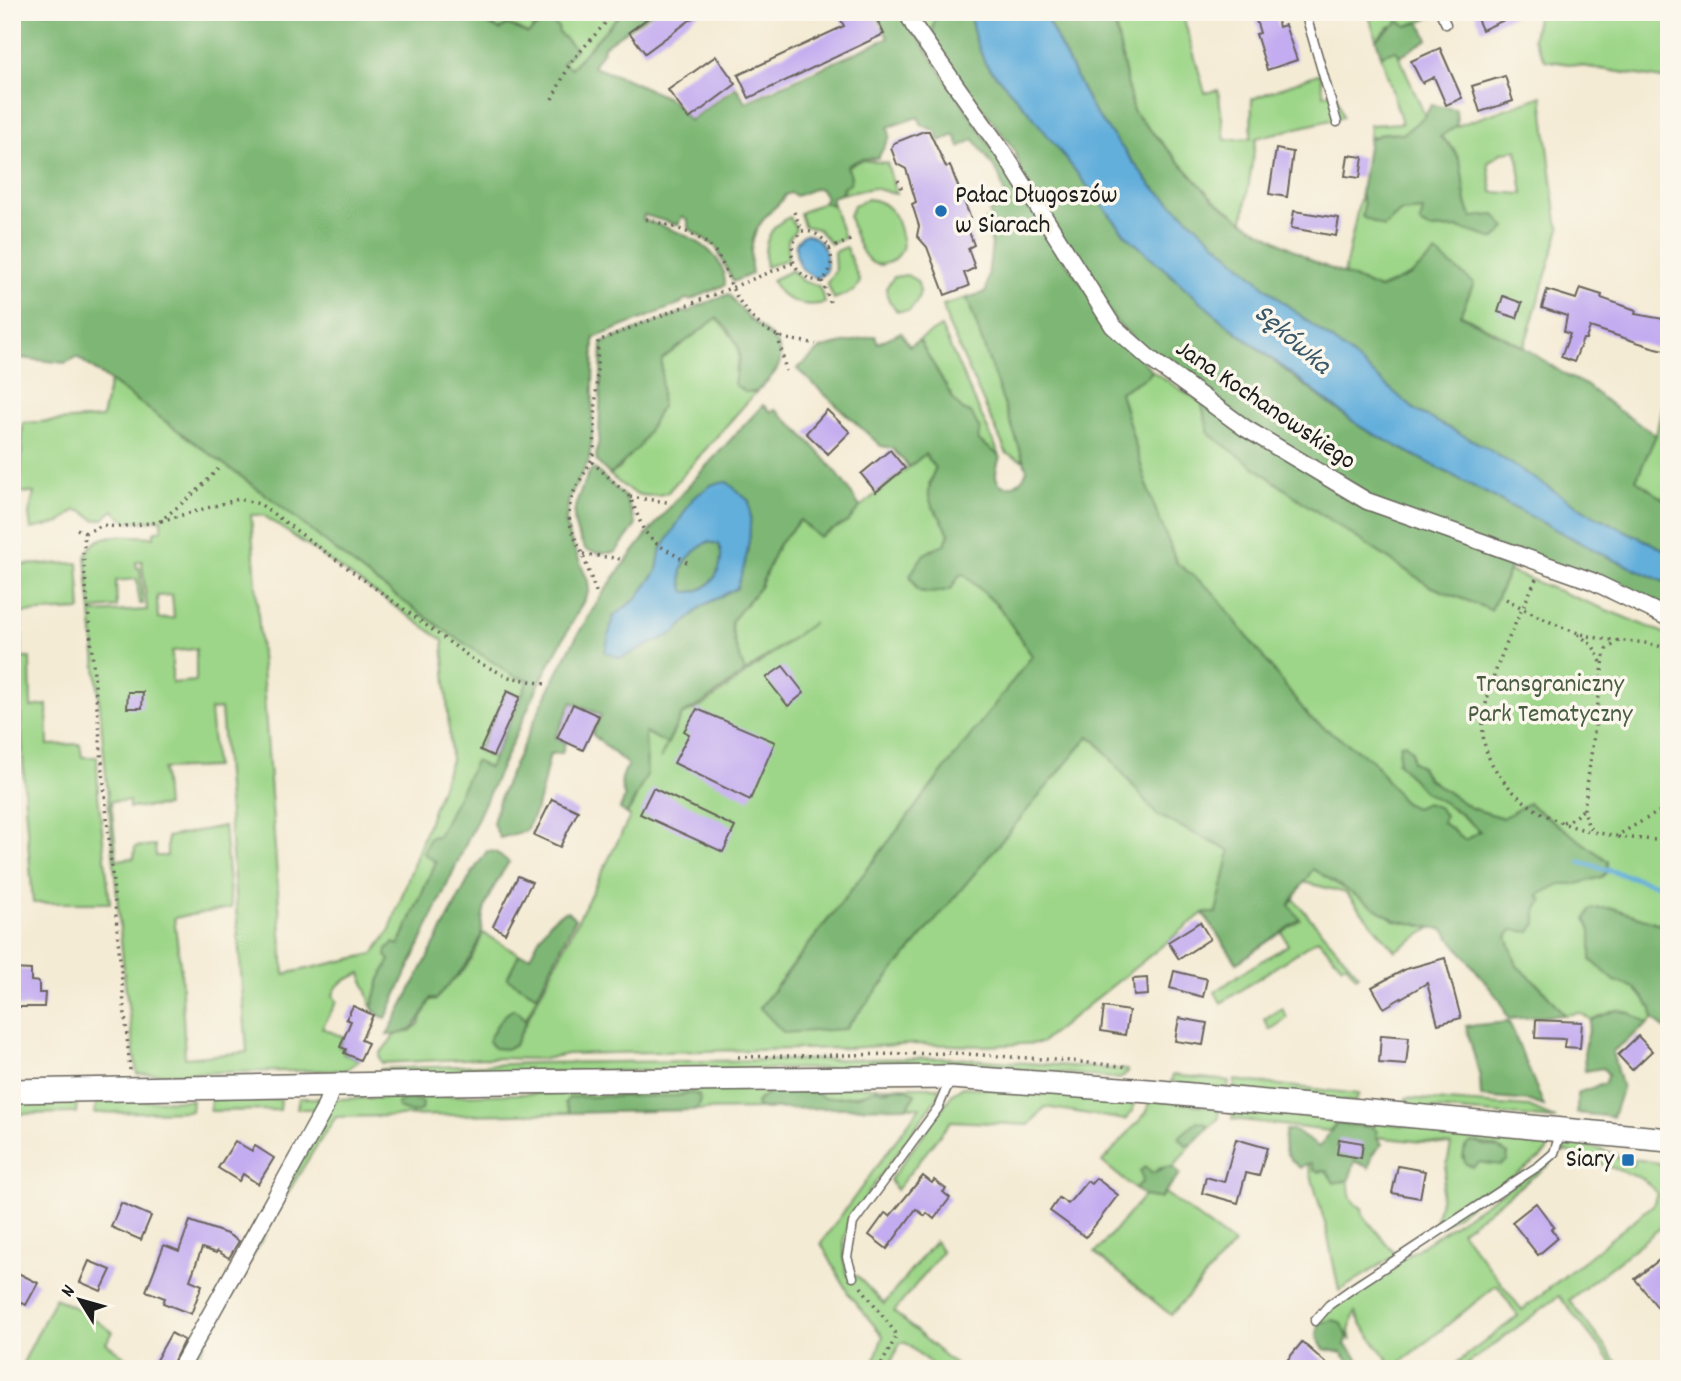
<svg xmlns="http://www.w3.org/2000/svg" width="1681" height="1381" font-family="Dekko,sans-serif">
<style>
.green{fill:#9dd688;stroke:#5c7952;stroke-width:2;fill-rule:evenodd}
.forest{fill:#7eb774;stroke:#4d6a48;stroke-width:2;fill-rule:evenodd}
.water{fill:#63afdc;stroke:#40667c;stroke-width:2;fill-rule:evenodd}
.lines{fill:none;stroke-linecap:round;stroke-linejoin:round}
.stream{stroke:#63afdc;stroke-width:5}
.building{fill:#c3acf0}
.service-casing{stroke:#68645c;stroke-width:11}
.minor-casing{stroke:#68645c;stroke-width:19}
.secondary-casing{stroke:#68645c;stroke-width:26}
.path{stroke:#68645c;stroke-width:3.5;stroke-dasharray:2 5;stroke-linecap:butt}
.service{stroke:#fff;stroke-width:8}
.minor{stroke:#fff;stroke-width:16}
.secondary{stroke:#fff;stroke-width:23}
.poi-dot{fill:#1f6fb2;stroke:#fbf7ec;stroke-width:2.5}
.labels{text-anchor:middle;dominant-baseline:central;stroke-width:7;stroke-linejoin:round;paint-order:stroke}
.poi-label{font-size:26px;fill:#1c1c1c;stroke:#fbf7ec;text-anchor:start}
.street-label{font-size:26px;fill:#1c1c1c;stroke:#fbf7ec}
.park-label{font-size:26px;fill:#495d42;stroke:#fbf7ec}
.water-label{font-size:28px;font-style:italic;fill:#385769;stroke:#fbf7ec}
</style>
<rect width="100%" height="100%" fill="#fbf7ec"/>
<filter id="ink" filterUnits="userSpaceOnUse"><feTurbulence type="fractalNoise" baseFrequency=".0143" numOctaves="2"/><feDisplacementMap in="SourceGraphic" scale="14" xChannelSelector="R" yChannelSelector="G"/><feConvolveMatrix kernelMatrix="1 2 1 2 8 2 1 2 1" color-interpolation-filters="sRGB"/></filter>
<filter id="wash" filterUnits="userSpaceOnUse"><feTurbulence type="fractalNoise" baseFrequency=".00686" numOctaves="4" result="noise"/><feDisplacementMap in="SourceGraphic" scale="28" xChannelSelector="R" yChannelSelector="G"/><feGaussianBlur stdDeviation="1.57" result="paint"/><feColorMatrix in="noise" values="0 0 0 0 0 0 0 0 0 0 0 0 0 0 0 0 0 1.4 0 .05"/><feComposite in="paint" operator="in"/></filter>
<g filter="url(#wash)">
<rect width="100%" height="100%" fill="#f4ebd4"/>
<g class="green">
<polygon points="411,12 622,12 571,68 562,63 576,49 558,33 535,26 528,35 507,24 501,30 485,22 411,16"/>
<polygon points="913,12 935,12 933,32 948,65"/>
<polygon points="1110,12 1182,12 1205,93 1218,90 1225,140 1251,138 1252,99 1320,73 1324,95 1335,91 1343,117 1256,138 1243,221 1213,199 1133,111 1115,24"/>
<polygon points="1368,12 1436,12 1437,15 1407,26 1390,26 1376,39"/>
<polygon points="1538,12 1669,12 1669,80 1545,60 1533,38"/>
<polygon points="1396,49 1425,116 1403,134 1384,133 1369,139 1370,125 1402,123 1381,55"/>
<path d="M 1542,96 L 1557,222 L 1560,228 L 1524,347 L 1460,314 L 1436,253 L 1411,275 L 1379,289 L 1344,274 L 1361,193 L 1364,205 L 1393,216 L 1400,212 L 1423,210 L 1430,229 L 1458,228 L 1476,232 L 1480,217 L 1472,217 L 1468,211 L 1458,160 L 1454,149 L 1440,136 L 1454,127 ZM 1517,150 L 1523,194 L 1492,192 L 1488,163 L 1501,153 Z"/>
<polygon points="861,160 887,163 896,194 873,188 841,194 851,176 847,167"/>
<path d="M 868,199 C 889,201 897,216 901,235 C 903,241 904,246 901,251 C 898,258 891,262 884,264 C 864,271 853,231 849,216 L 854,205 Z"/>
<polygon points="823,202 833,205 844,238 831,244 818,229 804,226 800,213"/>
<path d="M 790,217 L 796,229 L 788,240 L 788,259 L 766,267 C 762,245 769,225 790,217 Z"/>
<polygon points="846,247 860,282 854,291 834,299 827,283 835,271 834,252"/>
<path d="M 792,270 L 802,281 L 819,286 L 825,303 C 803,308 781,302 772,280 Z"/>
<path d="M 907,275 L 917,281 C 923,293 918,302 909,311 L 897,311 L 889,301 L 886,288 L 894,277 Z"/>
<polygon points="967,298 1024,461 1007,454 948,324 943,305"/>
<path d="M 717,318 C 732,336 746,347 735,371 L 745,391 L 756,392 L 667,493 C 640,501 629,492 610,475 L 620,468 L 660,407 L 662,359 Z"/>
<polygon points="941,327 1000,456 978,440 963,410 955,402 919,340"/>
<path d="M 1152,371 L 1202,403 L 1209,434 L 1307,505 L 1430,586 L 1491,610 L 1509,571 L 1669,635 L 1669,874 L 1663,874 L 1659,887 L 1669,898 L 1669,927 L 1642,919 L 1586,919 L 1591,930 L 1592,942 L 1615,981 L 1635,988 L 1652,1009 L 1653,1019 L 1648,1024 C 1622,1009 1618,1009 1591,1020 L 1580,1013 L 1564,1015 L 1541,987 L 1517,966 L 1507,937 L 1512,929 L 1537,924 L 1535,914 L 1538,895 L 1560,884 L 1577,884 L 1601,877 L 1503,818 L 1471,808 L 1427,778 L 1421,767 L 1398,763 L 1480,831 L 1465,840 L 1442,822 L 1404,803 L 1372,760 L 1310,718 L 1212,591 L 1177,563 L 1149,493 L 1120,392 L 1148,376 Z"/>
<polygon points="1669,372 1669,503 1636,480 1656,435"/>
<path d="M 110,381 L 273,500 L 369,577 L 450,634 L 516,677 L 530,679 L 522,697 L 507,691 L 478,751 L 494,759 L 489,769 L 475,762 L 438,836 L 430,837 L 423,853 L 436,862 L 399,945 L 380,979 L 372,1008 L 361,973 C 348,980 337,980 333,996 L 337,1001 L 322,1028 L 343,1037 L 339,1047 L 345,1049 L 343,1054 L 360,1060 L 346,1070 L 137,1074 L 125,983 L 86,557 C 93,529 130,536 154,537 L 154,532 L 162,529 L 161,519 C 140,521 128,529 114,510 L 103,519 L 95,520 L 84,512 L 76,510 L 60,523 L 31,529 L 29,514 L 34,493 L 20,492 L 23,423 L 102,418 ZM 251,515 L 263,515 L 443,640 L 451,760 L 389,932 L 373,954 L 284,974 ZM 142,561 L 147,610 L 94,613 L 95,609 L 117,607 L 116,581 L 137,579 L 139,604 L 143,604 L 140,568 L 137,568 L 136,562 ZM 172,595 L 174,618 L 158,619 L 157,596 ZM 196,649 L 196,681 L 172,683 L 172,651 ZM 221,709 L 247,1052 L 185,1058 L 181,971 L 174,918 L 231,908 L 224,826 L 167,837 L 167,856 L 156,856 L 155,845 L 135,847 L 134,858 L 117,860 L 111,801 L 129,801 L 129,808 L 166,806 L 163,769 L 215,767 L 210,710 Z"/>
<path d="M 926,453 L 935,468 L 929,484 L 934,511 L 942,517 L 949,534 L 945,544 L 932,549 L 910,575 L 917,590 L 924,593 L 951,589 L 960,574 L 965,574 L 999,607 L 1033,656 L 760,1007 L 845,1028 L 1089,736 L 1097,742 L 1157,815 L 1230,851 L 1216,913 L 1203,913 L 1041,1043 L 985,1046 L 916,1044 L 847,1048 L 567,1054 L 544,1059 L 485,1058 L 382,1063 L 379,1055 L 395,1035 L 410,1031 L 419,1024 L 430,1000 L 436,1000 C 443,989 451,983 460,974 C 471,963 477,947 483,933 L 519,954 L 507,978 L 537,996 L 525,1020 L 521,1014 L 514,1046 L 630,817 L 627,814 L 634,803 L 647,762 L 644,731 L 667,744 L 660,759 L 682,715 L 703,706 L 814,622 L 745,672 L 735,644 L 731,621 L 760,587 L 778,545 L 800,520 L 848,522 L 860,507 Z"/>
<polygon points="78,563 81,610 21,613 22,658 30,658 31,707 47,705 48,745 80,744 82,757 97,757 98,794 110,903 33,903 25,804 14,565"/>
<polygon points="1313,868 1395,920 1431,928 1395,951 1346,893 1303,882"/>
<polygon points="1293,898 1359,975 1356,977 1346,964 1342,966 1318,939 1221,1003 1215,992 1243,972 1288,945 1282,932 1300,919 1289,905"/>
<polygon points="1282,1008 1287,1018 1270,1030 1264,1019"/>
<polygon points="953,1058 1127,1070 1127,1073 1120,1079 1036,1070 953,1067 390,1074 380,1069 533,1063"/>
<polygon points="1173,1075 1229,1081 1228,1090 1171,1082"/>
<polygon points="1235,1080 1359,1094 1355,1102 1234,1090"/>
<path d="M 780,1087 L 939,1087 L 939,1095 L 871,1189 L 849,1225 L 844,1239 L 844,1262 L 848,1276 L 857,1276 L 884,1304 L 935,1241 L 942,1252 L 894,1312 L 960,1369 L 937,1369 L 906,1343 L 900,1343 L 888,1369 L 871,1369 L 883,1336 L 849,1295 L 821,1243 L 920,1107 L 908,1107 L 915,1094 C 889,1079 855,1101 826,1098 C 821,1098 816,1094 811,1093 C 799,1090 785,1090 773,1091 C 766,1092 761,1098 756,1103 L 758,1109 L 695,1110 L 700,1104 L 691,1093 L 676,1096 L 577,1097 L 565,1103 L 570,1113 L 336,1117 C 280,1197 240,1285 190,1369 L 187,1369 L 335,1099 Z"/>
<polygon points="962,1087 1134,1099 1133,1111 1125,1120 1045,1107 1029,1125 951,1121 896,1190 890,1180 954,1092"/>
<polygon points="299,1098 318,1098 318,1109 297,1109"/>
<polygon points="1406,1098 1529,1107 1556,1119 1406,1107"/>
<polygon points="211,1099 281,1099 280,1110 210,1111"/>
<polygon points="192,1100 191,1111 94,1113 97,1102"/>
<polygon points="1150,1100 1218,1107 1219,1118 1208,1128 1208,1126 1197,1121 1190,1127 1186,1145 1192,1144 1173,1167 1160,1168 1135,1189 1102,1162 1147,1112"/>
<polygon points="21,1102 77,1102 76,1113 12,1114 12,1105"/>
<path d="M 1239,1109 L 1549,1140 L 1547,1151 L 1540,1158 L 1439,1227 L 1436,1219 L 1451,1145 L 1376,1137 L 1373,1127 L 1336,1124 L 1329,1131 L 1232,1119 L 1233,1113 ZM 1477,1142 L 1498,1148 L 1508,1154 L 1490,1164 L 1480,1162 L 1466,1164 L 1463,1157 L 1465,1147 Z"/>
<polygon points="1567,1140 1616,1154 1616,1157 1620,1158 1620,1163 1633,1165 1634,1159 1659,1163 1669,1183 1669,1221 1569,1300 1622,1369 1617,1369 1559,1296 1461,1369 1449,1369 1518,1316 1497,1285 1394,1368 1362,1325 1355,1312 1349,1331 1351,1341 1340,1322 1320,1323 1318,1321 1337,1303 1550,1160 1550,1164 1461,1231 1522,1310 1653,1205 1657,1193 1643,1179 1566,1151 1563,1153 1564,1147 1561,1146"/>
<path d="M 1311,1163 L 1319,1172 L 1326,1170 L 1343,1182 L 1349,1180 C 1349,1195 1349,1201 1362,1208 L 1363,1215 L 1396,1255 L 1339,1291 L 1326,1227 L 1308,1165 Z"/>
<polygon points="1165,1193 1234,1244 1171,1315 1095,1253 1144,1196 1160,1198"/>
<polygon points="55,1298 82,1311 113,1332 106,1343 142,1369 20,1369"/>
</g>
<g class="forest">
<path d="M 12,12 L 411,12 L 411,16 L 485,22 L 500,30 L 507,24 L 528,34 L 545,19 L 558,27 L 559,33 L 576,49 L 562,63 L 571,68 L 622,12 L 653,12 L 604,46 C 603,55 596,59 593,67 L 629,80 L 672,100 L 689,121 L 736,87 L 746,102 L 888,38 L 876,12 L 901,12 C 931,57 962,101 990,146 C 1040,224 1089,303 1152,371 L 1148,376 L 1120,392 L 1149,493 L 1177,563 L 1212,591 L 1310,718 L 1372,760 L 1404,803 L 1415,808 L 1426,803 L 1438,807 L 1445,815 L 1442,822 L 1465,840 L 1480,831 L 1456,810 L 1423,791 L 1398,763 L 1400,744 L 1405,743 L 1412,751 L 1412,761 L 1421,767 L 1427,778 L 1471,808 L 1503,818 L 1528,803 L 1608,861 L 1608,871 L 1601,877 L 1577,884 L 1560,884 L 1538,895 L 1543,901 C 1535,908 1535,914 1537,924 L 1530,932 L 1512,930 L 1507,937 L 1517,966 L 1541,987 L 1564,1015 L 1508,1019 L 1501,1002 L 1444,930 L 1395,920 L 1313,869 L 1289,905 L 1300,919 L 1237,963 L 1203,913 L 1216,913 L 1230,851 L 1157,815 L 1097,742 L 1089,736 L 845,1029 L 784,1033 L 760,1008 L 1032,656 L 999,607 L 965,575 L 960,574 L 951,589 C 940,592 929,595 918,590 L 910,575 L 924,554 L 945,544 L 949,534 C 935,501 920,509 935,468 L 925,454 L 909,467 L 892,448 L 881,446 L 797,369 L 822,348 L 875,336 L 878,343 L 901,332 L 909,346 L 919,340 L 955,402 L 963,410 L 972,414 L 980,430 L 978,440 L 1000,456 C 999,461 996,469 996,474 C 996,492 1020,490 1027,470 L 967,298 L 986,292 L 992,244 L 984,221 L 991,218 L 989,212 L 1008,205 L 999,175 L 974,139 L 960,147 L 955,135 L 940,141 L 936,131 L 922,125 L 918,117 L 888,127 L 890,136 L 878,158 L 861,159 L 847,166 L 851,176 L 850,184 L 843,187 L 841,194 L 831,197 L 833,205 L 823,202 L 826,197 L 821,189 L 816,188 L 796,196 L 791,193 L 785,195 C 781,203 777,205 771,211 C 752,229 748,249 752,274 L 733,282 L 716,247 L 691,230 L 688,227 L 688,220 L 682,216 L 678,225 L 644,215 L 643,220 C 673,229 726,245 725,285 L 690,300 L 685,299 L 680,304 L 594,338 L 592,438 L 589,460 L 569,499 L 566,520 L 568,534 L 588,581 L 589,591 L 541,680 L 386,1018 L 378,1015 L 372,1008 L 380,979 L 390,960 L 386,956 L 387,949 L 393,943 L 399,945 L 436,862 L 423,853 L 430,837 L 438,836 L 475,761 L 489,768 L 529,679 L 516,677 L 450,634 L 369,577 L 273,500 L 77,357 L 65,363 L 12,357 Z"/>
<polygon points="935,12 969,12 975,38 985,63 1219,318 1301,383 1362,428 1610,558 1669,584 1669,615 1518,551 1491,610 1430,586 1307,505 1209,434 1197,385 1151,355 1116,322 1023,176 1013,148 948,65 933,32"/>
<polygon points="1043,12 1110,12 1115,24 1133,111 1213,199 1243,221 1317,263 1379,289 1411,275 1436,253 1474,283 1460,315 1525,348 1567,376 1586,385 1615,408 1656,435 1636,480 1669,503 1669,552 1589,513 1480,444 1416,411 1350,354 1279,299 1151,185 1092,109"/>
<polygon points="1399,21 1407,26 1420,22 1428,39 1400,56 1396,50 1381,55 1376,39"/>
<path d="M 1431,105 L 1456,109 L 1457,125 L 1440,137 C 1444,140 1450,144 1453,149 C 1468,168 1459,196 1472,217 L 1495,215 L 1506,228 L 1495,239 L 1458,228 L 1430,229 L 1420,223 L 1423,210 L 1400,212 L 1384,227 L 1362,217 L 1364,205 L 1361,193 L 1369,139 L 1384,133 L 1403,134 L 1425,116 Z"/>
<path d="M 729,294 C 735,303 743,312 750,319 C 763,331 789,344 778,367 C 774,376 763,385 756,392 L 745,392 L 734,384 C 735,375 737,370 739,362 C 743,345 727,329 717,318 L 662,359 L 661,407 L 640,446 L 610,475 L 597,462 L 596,456 L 599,439 L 602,343 L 683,312 L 690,312 L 693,308 Z"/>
<path d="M 763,405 L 771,412 L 775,409 C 807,437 838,470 860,507 L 848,522 L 819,537 L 800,520 L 778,545 L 760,587 L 731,622 L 735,644 L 745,672 L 702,704 L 682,714 L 667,744 L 645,732 L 647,775 L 627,814 L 620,809 L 625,797 C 619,784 621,777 628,765 L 592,734 L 601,715 L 572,702 L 555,738 L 565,743 L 562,753 L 550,754 C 543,781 541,807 525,831 L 500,838 L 493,824 C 498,794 514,766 526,739 C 546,694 568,648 595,606 C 641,534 705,467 763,405 ZM 749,501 C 753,532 748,559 737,588 L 702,606 L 675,633 L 613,617 L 637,598 L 657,571 Z"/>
<path d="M 595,469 L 626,498 L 636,525 L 615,553 L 598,553 L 586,550 C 566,519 574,506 588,475 L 591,470 Z"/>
<path d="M 707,542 L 719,544 C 727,567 711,594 684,592 C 676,565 686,557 707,542 Z"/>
<path d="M 487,851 L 495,852 L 509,862 C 499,877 483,904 482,922 C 481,936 483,934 476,948 C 467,969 449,981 436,1000 L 431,998 C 421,1019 413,1036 387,1035 L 472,873 Z"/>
<polygon points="1613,908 1669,927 1669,1032 1653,1019 1652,1009 1635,988 1615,981 1591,960 1591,930 1586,919 1591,909"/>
<path d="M 568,911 L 575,919 L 537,996 L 507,978 L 519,954 L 530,956 C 539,940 548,915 568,911 Z"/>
<path d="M 514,1009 L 521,1014 L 526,1022 L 514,1046 L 506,1049 L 494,1048 L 488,1041 C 495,1028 500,1016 514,1009 Z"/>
<polygon points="1617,1010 1630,1013 1648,1024 1612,1052 1622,1089 1613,1117 1577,1113 1577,1093 1604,1084 1608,1074 1603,1068 1585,1071 1584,1053 1591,1020"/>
<polygon points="1509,1022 1544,1106 1529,1101 1481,1097 1480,1077 1466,1026"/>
<polygon points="896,1088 907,1089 915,1094 908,1107 758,1109 756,1103 770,1091 800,1091 815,1093 824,1098 859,1096 876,1089 886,1091"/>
<polygon points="691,1093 699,1095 700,1104 695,1110 570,1113 565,1103 569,1098 577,1097 676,1096"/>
<polygon points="413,1099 423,1102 422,1110 412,1113 398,1108 397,1104 403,1100"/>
<polygon points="1197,1121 1205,1123 1208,1128 1192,1144 1186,1145 1179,1137"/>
<path d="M 1336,1124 L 1373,1127 L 1377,1132 L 1376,1137 L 1382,1144 L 1373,1153 L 1369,1168 L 1355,1161 L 1349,1180 L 1334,1183 L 1326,1170 L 1314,1171 L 1311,1163 L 1300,1168 C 1285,1155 1281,1149 1286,1130 L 1293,1130 L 1319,1147 Z"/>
<path d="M 1471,1142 L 1498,1148 L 1508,1154 L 1507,1161 L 1501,1165 L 1480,1162 L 1473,1167 L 1466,1164 C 1462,1155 1463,1149 1471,1142 Z"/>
<path d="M 1145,1167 L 1153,1173 L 1165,1167 L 1173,1167 L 1180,1174 L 1160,1198 C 1149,1198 1143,1196 1135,1189 L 1143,1181 L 1140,1171 Z"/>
<path d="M 1333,1320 L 1340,1322 L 1348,1337 L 1345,1345 L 1354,1353 L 1361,1363 L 1360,1366 L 1349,1362 L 1342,1353 L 1324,1349 C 1317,1339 1315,1335 1320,1323 Z"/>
</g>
<g class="water">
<polygon points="969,12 1043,12 1092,109 1151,185 1279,299 1350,354 1416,411 1480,444 1589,513 1669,552 1669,584 1610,558 1362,428 1219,318 1125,234 1029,112 985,63 975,38"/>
<path d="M 807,234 C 824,240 829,255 826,272 L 818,278 C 801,275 794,259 796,243 L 803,235 Z"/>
<path d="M 727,482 L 749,501 C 753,532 748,559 737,588 L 702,606 L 675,633 L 621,658 L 605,652 L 613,617 L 637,598 L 657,571 L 660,552 L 693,498 L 713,484 ZM 707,542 L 719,544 C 727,567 711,594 685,592 C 675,565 687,557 707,542 Z"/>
</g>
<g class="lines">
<polyline class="stream" points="1580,862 1669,888"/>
</g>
<g id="blocks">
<g class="building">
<polygon points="656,12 701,12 645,53 629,32"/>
<polygon points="837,12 873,12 884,34 749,98 738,75 844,26"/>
<polygon points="1268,12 1275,12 1279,27 1285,25 1297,60 1267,70 1256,34 1260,33 1255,17"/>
<polygon points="1474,12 1522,12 1482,30"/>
<polygon points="1440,48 1462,98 1446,105 1434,77 1422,83 1411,61"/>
<polygon points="716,56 736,84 689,119 668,90"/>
<polygon points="1505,76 1513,101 1480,112 1472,86"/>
<polygon points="924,131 929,131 946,167 950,166 971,219 965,221 974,245 968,248 975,268 964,273 969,286 945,295 927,247 917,236 919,226 912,204 916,202 906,169 897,164 891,148 894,143"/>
<polygon points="1276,149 1293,152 1287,197 1269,194"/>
<polygon points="1348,155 1363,157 1360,178 1345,176"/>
<polygon points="1294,211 1339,218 1336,236 1291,228"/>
<polygon points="1580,288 1602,295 1601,298 1636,310 1635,314 1669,320 1669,351 1652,347 1590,327 1586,339 1583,339 1574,362 1561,357 1570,334 1564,332 1567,316 1542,308 1547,290 1576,299"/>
<polygon points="1503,296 1522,303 1517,318 1498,312"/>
<polygon points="827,410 850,432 828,454 806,433"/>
<polygon points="890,450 905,468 876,492 861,474"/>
<polygon points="783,666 804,693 788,706 766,678"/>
<polygon points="507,691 520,697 493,756 480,750"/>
<polygon points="128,692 143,692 142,708 127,708"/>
<polygon points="573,704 599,716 583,750 557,738"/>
<polygon points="697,709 775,742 750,800 674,763 689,734 684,731"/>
<polygon points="653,788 735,827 723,852 640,814"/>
<polygon points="552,799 578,811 560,847 534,835"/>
<polygon points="518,876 532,882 505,933 493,926"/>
<polygon points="1200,922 1210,939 1179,959 1168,942"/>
<polygon points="1445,958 1461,1018 1438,1024 1427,983 1384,1008 1372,987 1406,969"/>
<polygon points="12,969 31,970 31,981 39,982 39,993 45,993 44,1007 12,1007"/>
<polygon points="1174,971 1207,979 1203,997 1170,988"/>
<polygon points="1147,978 1148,995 1134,996 1133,979"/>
<polygon points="353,1006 373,1015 361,1040 368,1043 360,1060 344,1053 346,1049 340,1047 351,1021 346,1019"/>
<polygon points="1104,1007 1129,1011 1125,1035 1101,1031"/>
<polygon points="1179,1018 1207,1023 1203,1045 1175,1041"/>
<polygon points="1536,1020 1582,1022 1580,1048 1564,1047 1565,1039 1535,1038"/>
<polygon points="1381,1035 1409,1037 1406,1065 1379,1063"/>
<polygon points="1638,1036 1652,1051 1632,1070 1618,1055"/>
<polygon points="1236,1139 1267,1148 1259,1176 1246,1173 1238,1203 1202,1193 1206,1177 1224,1182"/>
<polygon points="1339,1139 1363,1143 1361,1158 1337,1154"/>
<polygon points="235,1141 252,1151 255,1146 274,1158 258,1184 243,1174 239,1181 218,1168"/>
<polygon points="1398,1166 1425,1171 1420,1198 1392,1193"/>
<polygon points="923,1176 932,1183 934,1180 946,1189 943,1192 950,1198 934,1219 927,1213 925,1216 916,1209 887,1249 869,1235 885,1213 890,1216"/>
<polygon points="1096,1178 1118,1195 1086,1237 1050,1211 1059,1198 1068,1204 1087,1181 1091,1184"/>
<polygon points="121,1203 151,1216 141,1240 111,1227"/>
<polygon points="1536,1203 1554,1227 1551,1229 1558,1238 1538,1255 1512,1222"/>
<polygon points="190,1221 227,1234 239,1241 229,1258 217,1251 216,1253 202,1248 190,1280 202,1285 191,1314 163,1303 165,1298 146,1291 164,1245 179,1251"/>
<polygon points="1663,1257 1669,1264 1669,1303 1659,1309 1635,1279"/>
<polygon points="89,1261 111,1270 101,1291 80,1282"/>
<polygon points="12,1270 38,1283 26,1305 12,1298"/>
<polygon points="171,1333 184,1340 170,1369 151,1369"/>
<polygon points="1302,1342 1333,1369 1280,1369"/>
</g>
</g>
</g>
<g filter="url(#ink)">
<use href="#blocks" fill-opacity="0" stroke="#68645c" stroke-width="2"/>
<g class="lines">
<g class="service-casing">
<g id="service">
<polyline points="1305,12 1337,122"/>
<polyline points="1440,12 1446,24"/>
<polyline points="853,1277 847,1257 853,1223 938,1108 950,1080"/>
<polyline points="1315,1321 1329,1305 1353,1288 1540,1165 1554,1153 1561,1131"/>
</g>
</g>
<g class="minor-casing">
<g id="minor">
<polyline points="907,12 914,26 1005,155 1113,326 1149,358 1245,428 1367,501 1592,581 1669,618"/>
<polyline points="180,1369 324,1110 333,1085"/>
</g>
</g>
<g class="secondary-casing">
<polyline id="secondary" points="12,1091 503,1082 951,1077 1149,1091 1669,1140"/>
</g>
<g class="path">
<polyline points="552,99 571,62 615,12"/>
<polyline points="898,180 902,190"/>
<polyline points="794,212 802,231"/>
<path d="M 646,219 C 668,225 693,231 711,247 C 721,257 726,272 731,285 C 740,306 757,327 778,336 C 790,341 804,341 816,344"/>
<path d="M 802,231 C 829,230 841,264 822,281 C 794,281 782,249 802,231 Z"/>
<polyline points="829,249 853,239"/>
<polyline points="822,281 830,302"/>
<polyline points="778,336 786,371"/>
<polyline points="592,462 630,497 644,531 657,544 690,564"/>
<polyline points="630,497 667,502"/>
<polyline points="161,521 239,499 260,504 475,661 509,677 545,684"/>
<polyline points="77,529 85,533"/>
<polyline points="583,554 622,559"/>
<path d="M 1536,579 C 1518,620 1473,702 1485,746 C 1489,762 1498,775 1509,787 C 1531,812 1562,825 1593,832"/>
<path d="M 596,592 C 592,581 588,568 583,556 C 575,537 565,523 571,500 C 576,482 590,469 594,451 L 598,341 L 793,263"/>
<path d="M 1506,599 C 1535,615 1566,632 1598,638 C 1623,643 1646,639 1669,650"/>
<polyline points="1578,634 1593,646 1603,666"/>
<polyline points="1619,641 1607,649 1604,657 1584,809 1588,825 1593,832 1616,836 1669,806"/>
<polyline points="1669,811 1669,828"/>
<polyline points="1563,822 1572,819 1584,809"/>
<polyline points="1618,837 1669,841"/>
<polyline points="738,1057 953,1053 1071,1061 1129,1067"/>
<polyline points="130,1070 83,553 85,533 103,525 117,527 159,522 198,490 219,468"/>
<polyline points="861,1287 897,1335 879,1369"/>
</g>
<use href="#service" class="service"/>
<use href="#minor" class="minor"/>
<use href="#secondary" class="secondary"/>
</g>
</g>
<g class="poi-dot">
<circle cx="941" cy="211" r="7"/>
<rect x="1621" y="1153" width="14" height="14" rx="3.5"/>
</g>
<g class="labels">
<g class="poi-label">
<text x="955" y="196">Pałac Długoszów<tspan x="955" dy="30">w Siarach</tspan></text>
<text x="1614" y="1160" text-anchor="end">Siary</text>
</g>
<g class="street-label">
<text transform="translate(1265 406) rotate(34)">Jana Kochanowskiego</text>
</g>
<g class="park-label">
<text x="1550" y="685">Transgraniczny<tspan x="1550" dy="30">Park Tematyczny</tspan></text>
</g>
<g class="water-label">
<text transform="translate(1291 341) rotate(41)">Sękówka</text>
</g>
</g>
<rect width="1681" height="1381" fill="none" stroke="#fbf7ec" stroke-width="42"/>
<g transform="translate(80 1300) rotate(307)" stroke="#fbf7ec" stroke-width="5" paint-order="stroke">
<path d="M0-5L12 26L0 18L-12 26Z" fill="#1c1c1c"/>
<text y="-10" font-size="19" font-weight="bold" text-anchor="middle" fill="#1c1c1c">N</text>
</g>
</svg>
